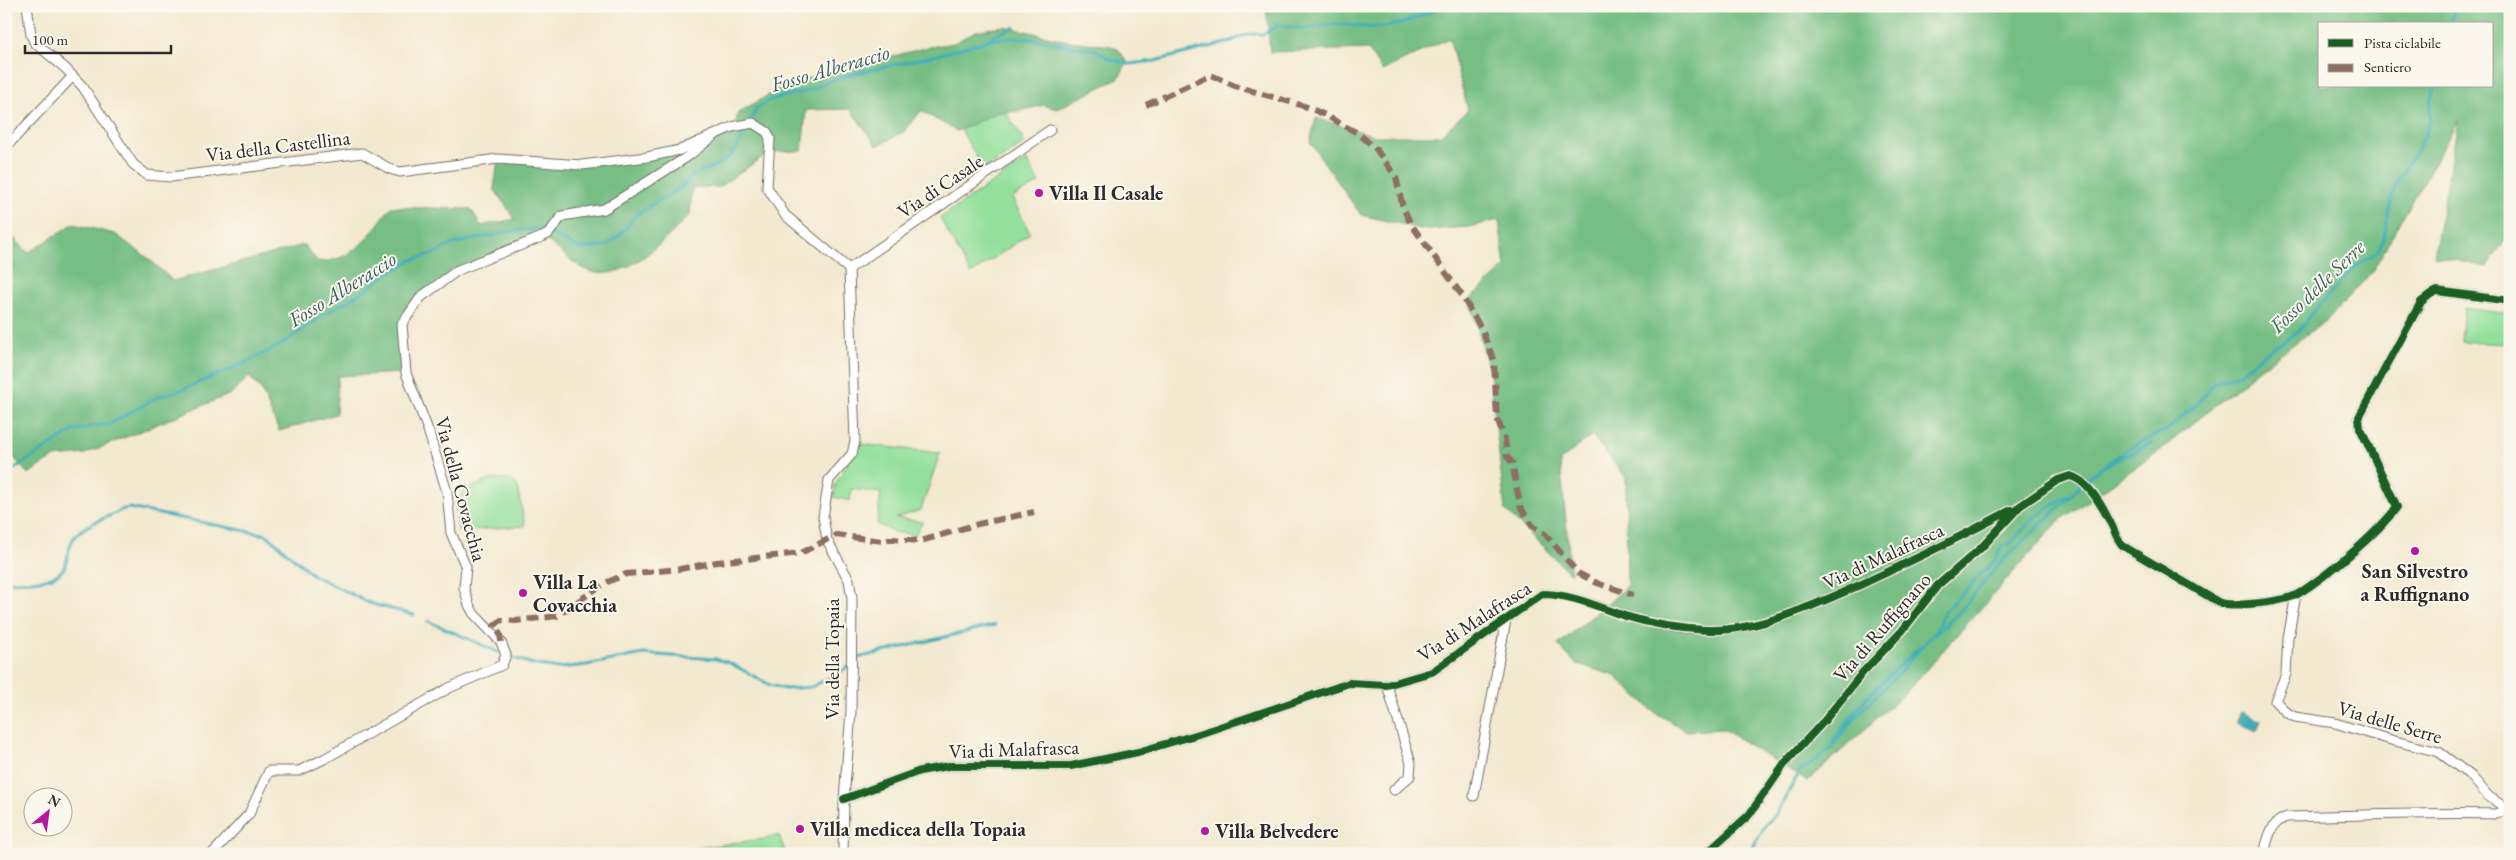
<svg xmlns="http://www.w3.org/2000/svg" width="2516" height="860" font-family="'EB Garamond',serif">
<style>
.green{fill:#93e09c;stroke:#5f8664}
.forest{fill:#76be84;stroke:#507458;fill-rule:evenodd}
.water{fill:#3eaeb8;stroke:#346c72}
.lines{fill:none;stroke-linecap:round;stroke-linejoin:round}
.stream{stroke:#3eaeb8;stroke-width:3}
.street-casing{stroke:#716e65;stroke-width:11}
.street{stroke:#fff;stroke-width:9}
.quiet{stroke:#8d6e63;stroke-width:6;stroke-dasharray:12 6;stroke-linecap:butt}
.cycleway-casing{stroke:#fbf7ec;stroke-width:11}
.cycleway{stroke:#1b5e20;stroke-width:8}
.poi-dot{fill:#b5179e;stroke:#fbf7ec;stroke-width:2}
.labels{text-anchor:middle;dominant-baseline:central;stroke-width:4;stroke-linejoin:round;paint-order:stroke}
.street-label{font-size:20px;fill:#2b2b2b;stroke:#fbf7ec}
.poi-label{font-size:20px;font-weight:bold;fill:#2b2b2b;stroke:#fbf7ec;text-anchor:start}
.water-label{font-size:21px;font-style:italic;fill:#335f63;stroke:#fbf7ec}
</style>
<rect width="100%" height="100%" fill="#fbf7ec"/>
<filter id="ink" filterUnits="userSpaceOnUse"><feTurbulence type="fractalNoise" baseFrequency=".02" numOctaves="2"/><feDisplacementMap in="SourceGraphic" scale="10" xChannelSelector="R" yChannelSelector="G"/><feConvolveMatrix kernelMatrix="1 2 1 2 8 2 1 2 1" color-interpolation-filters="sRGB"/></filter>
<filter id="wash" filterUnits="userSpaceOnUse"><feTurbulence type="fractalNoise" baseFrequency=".0096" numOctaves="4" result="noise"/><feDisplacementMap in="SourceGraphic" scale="20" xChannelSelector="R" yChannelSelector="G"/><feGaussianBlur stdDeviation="1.12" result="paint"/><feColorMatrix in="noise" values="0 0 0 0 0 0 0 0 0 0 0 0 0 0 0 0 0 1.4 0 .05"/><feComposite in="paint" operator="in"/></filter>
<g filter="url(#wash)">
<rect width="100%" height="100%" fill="#f3e9d0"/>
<g class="green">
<polygon points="1003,107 1025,143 984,170 959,126"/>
<polygon points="1026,160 1039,183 1012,198 1030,233 971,274 940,218"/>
<polygon points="2464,308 2510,314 2509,344 2461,342"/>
<polygon points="860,444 940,453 921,510 896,518 923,522 915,535 894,532 877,524 881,493 852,489 850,501 834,497 835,484"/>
<polygon points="492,479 511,480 517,485 525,526 458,531 455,504 465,490"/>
<polygon points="779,835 786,854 652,854 764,839"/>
</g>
<g class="forest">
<path d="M 1266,6 L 2510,6 L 2510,232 L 2487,267 L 2434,256 L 2458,121 L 2372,272 L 2328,319 L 2262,367 L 2162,449 L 2059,521 L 1907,691 L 1808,781 L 1723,729 L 1687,731 L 1654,712 L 1615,676 L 1575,663 L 1558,645 L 1627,587 L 1626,478 L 1592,435 L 1560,461 L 1571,574 L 1505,510 L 1490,372 L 1469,300 L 1505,267 L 1499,220 L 1469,227 L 1426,230 L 1361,215 L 1310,142 L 1316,118 L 1375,136 L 1440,136 L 1468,110 L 1449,38 L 1382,71 L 1368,49 L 1270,52 ZM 2320,24 L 2492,24 L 2492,86 L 2320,86 Z"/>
<path d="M 1004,26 L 1063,40 L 1111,46 L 1119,50 L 1127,62 L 1119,78 L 1057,109 L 1043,105 L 1020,111 L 998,112 L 957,131 L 921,111 L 905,131 L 877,146 L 850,109 L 806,110 L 802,151 L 770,152 L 719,187 L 692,188 L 690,215 C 665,239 620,290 583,268 C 569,260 556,247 542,237 L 458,270 L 421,297 L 402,324 L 406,373 L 338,376 L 336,414 L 279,431 L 262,391 L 249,376 L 233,393 L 85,454 L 55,457 L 28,474 L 9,452 L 6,442 L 6,229 L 28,253 L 73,224 L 115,234 L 149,259 L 173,281 L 304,245 L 318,262 C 356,261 370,234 391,207 L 471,209 L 481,226 L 515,219 L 494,189 L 498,159 L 555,163 L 647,157 L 734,128 L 738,113 L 787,84 L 924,48 L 954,43 L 976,31 Z"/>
</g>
<polygon class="water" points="2241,712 2261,721 2257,731 2236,722"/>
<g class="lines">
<g class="stream">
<polyline points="2450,24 2455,6"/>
<polyline points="989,38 1014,27"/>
<polyline points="2105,466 2151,443"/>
<polyline points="6,474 73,431 114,422 157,397 181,390 245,363 279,346 320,317 367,289 382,277 412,260 435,253 453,244 513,231 542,229 581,249 605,246 621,234 637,214 683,186 693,175 713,167 727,159 736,149 757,108 770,100 814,89 829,81 862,72 937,55 993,39 1025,38 1096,50 1110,59 1129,64 1155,61 1226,43 1248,34 1264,34 1279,25 1303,29 1337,24 1377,28 1400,24 1431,12 1440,6"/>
<path d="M 6,582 C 24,581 60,584 66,563 C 69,553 69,542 77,534 C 87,523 108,518 121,510 L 129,508 L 267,535 L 313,575 L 369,603 L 414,615"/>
<polyline points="428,621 498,652"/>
<polyline points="1935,632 1944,612 1995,560 2002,546 2009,545 2035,517 2069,495"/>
<polyline points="510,657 533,664 557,668 581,666 643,654 716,659 730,663 770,685 785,689 811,687 835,675 848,667"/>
<polyline points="857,658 995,625"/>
<polyline points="1832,742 1866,698 1920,646"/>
<polyline points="1749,854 1766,824 1777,813 1800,771 1830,750 1858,714 1899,673 1928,639 1958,614 1998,565 2064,503 2086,479 2126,450 2168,429 2196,405 2214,383 2240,373 2265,353 2299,331 2311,314 2356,266 2377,252 2382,243 2395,186 2425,136 2430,120 2431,99 2435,86"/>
</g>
</g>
</g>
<g filter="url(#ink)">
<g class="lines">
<g class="street-casing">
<g id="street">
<polyline points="27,6 31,35 35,43 65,68 83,87 133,164 147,175 171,177 362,153 390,169 400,172 498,159 582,165 647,157 680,150 732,127 753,123 767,132 770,138 767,187 785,215 849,269"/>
<polyline points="6,147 73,76"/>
<polyline points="849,269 1050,130"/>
<polyline points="1387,685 1411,763 1410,776 1394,790"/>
<polyline points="1474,796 1506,620"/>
<path d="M 844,799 L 920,771 L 949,766 L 1071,766 L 1138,752 L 1202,733 L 1349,683 L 1387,685 L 1432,672 L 1542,594 C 1571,594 1599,607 1626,616 C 1651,624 1681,630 1708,630 C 1759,631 1814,605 1860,585 C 1912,561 1962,536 2013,509"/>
<polyline points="212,854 249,814 269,771 299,771 324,759 449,688 502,665 506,655 501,642 474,614 469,605 464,588 466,567 451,533 447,492 428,430 406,373 402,324 421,297 458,270 542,237 548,234 562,216 604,209 687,157 715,135"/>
<polyline points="843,854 844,799 851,712 852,598 849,580 827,540 823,517 829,480 852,454 855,441 849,269"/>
<path d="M 1706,854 L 1749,815 L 1786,762 L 1825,720 L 1863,672 L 1902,631 L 1938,585 L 1981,548 L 2020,506 L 2058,480 L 2070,476 C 2088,480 2102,506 2110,522 C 2115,531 2116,539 2123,546 L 2218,602 C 2232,608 2284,602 2298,594 C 2329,574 2375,536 2397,507 L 2360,428 L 2359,417 L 2421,302 L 2431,294 L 2437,291 L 2510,301"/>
<path d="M 2264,854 C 2268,839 2270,822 2287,817 C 2356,816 2426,812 2495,814 L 2501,812 L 2504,807 L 2488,796 L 2471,776 L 2439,752 L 2391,740 L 2335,723 L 2295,717 L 2287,713 L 2275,701 L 2286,674 L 2288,638 L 2296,595"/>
</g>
</g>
<use href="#street" class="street"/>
<g class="quiet">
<polyline points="1146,105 1211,75 1235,86 1307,107 1325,115 1359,134 1376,149 1396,177 1403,208 1411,224 1461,294 1482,330 1494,361 1497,418 1505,439 1507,457 1512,462 1520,506 1532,526 1545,534 1578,573 1597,583 1633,595"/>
<polyline points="501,642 500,634 494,626 501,620 516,621 557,616 603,584 626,574 680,569 717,562 801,553 836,535 882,541 893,539 921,541 978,524 1034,512"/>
</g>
<g class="cycleway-casing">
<g id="cycleway">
<path d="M 844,799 L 920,771 L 949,766 L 1071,766 L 1138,752 L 1202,733 L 1349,683 L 1387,685 L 1432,672 L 1542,594 C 1571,594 1598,607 1625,616 C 1651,624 1680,629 1707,630 C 1757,632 1817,604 1862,584 C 1912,561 1962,536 2011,510"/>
<path d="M 1706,854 L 1749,815 L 1786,762 L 1825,720 L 1863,672 L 1902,631 L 1938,585 L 1981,548 L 2020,506 L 2058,480 L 2070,476 C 2088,480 2102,506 2110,522 C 2115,531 2116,539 2123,546 L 2218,602 C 2232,608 2284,602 2298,594 C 2329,574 2375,536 2397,507 L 2360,428 L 2359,417 L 2421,302 L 2431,294 L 2437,291 L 2510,301"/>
</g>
</g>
<use href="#cycleway" class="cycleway"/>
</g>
</g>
<g class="poi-dot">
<circle cx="1039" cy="193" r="5"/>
<circle cx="2415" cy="551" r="5"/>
<circle cx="523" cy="593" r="5"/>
<circle cx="800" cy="829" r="5"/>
<circle cx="1205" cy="831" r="5"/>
</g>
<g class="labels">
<g class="street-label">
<text transform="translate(278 146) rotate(-7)">Via della Castellina</text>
<text transform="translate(940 186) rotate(-34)">Via di Casale</text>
<text transform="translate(461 489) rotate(75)">Via della Covacchia</text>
<text transform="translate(1883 556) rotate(-25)">Via di Malafrasca</text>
<text transform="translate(1474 621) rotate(-33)">Via di Malafrasca</text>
<text transform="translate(1882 627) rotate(-49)">Via di Ruffignano</text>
<text transform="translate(832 659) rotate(-90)">Via della Topaia</text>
<text transform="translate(2390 722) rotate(16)">Via delle Serre</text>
<text transform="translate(1014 749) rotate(-2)">Via di Malafrasca</text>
</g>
<g class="poi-label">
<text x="1049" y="193">Villa Il Casale</text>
<text x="2415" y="571" text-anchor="middle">San Silvestro<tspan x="2415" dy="23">a Ruffignano</tspan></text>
<text x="533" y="582">Villa La<tspan x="533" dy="23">Covacchia</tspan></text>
<text x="810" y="829">Villa medicea della Topaia</text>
<text x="1215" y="831">Villa Belvedere</text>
</g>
<g class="water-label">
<text transform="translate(830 68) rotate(-16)">Fosso Alberaccio</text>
<text transform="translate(2317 286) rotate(-44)">Fosso delle Serre</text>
<text transform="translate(342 289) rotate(-32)">Fosso Alberaccio</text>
</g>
</g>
<rect width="2516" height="860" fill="none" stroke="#fbf7ec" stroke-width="25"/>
<rect x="2318" y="22" width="175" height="65" fill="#fbf7ec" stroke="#a8a59f"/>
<rect x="2328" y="39" width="25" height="8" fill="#1b5e20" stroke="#a8a59f"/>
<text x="2364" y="48" font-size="15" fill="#2b2b2b">Pista ciclabile</text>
<rect x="2328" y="64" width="25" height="8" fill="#8d6e63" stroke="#a8a59f"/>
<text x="2364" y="72" font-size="15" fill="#2b2b2b">Sentiero</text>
<g transform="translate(48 812) rotate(29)"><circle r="24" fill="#fbf7ec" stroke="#a8a59f"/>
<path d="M0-4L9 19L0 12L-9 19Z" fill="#b5179e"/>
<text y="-8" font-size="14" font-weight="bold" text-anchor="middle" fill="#2b2b2b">N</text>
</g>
<path d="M25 45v8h146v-8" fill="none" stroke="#2b2b2b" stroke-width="2.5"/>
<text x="32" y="45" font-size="15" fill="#2b2b2b" stroke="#fbf7ec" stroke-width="4" paint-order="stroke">100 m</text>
</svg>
